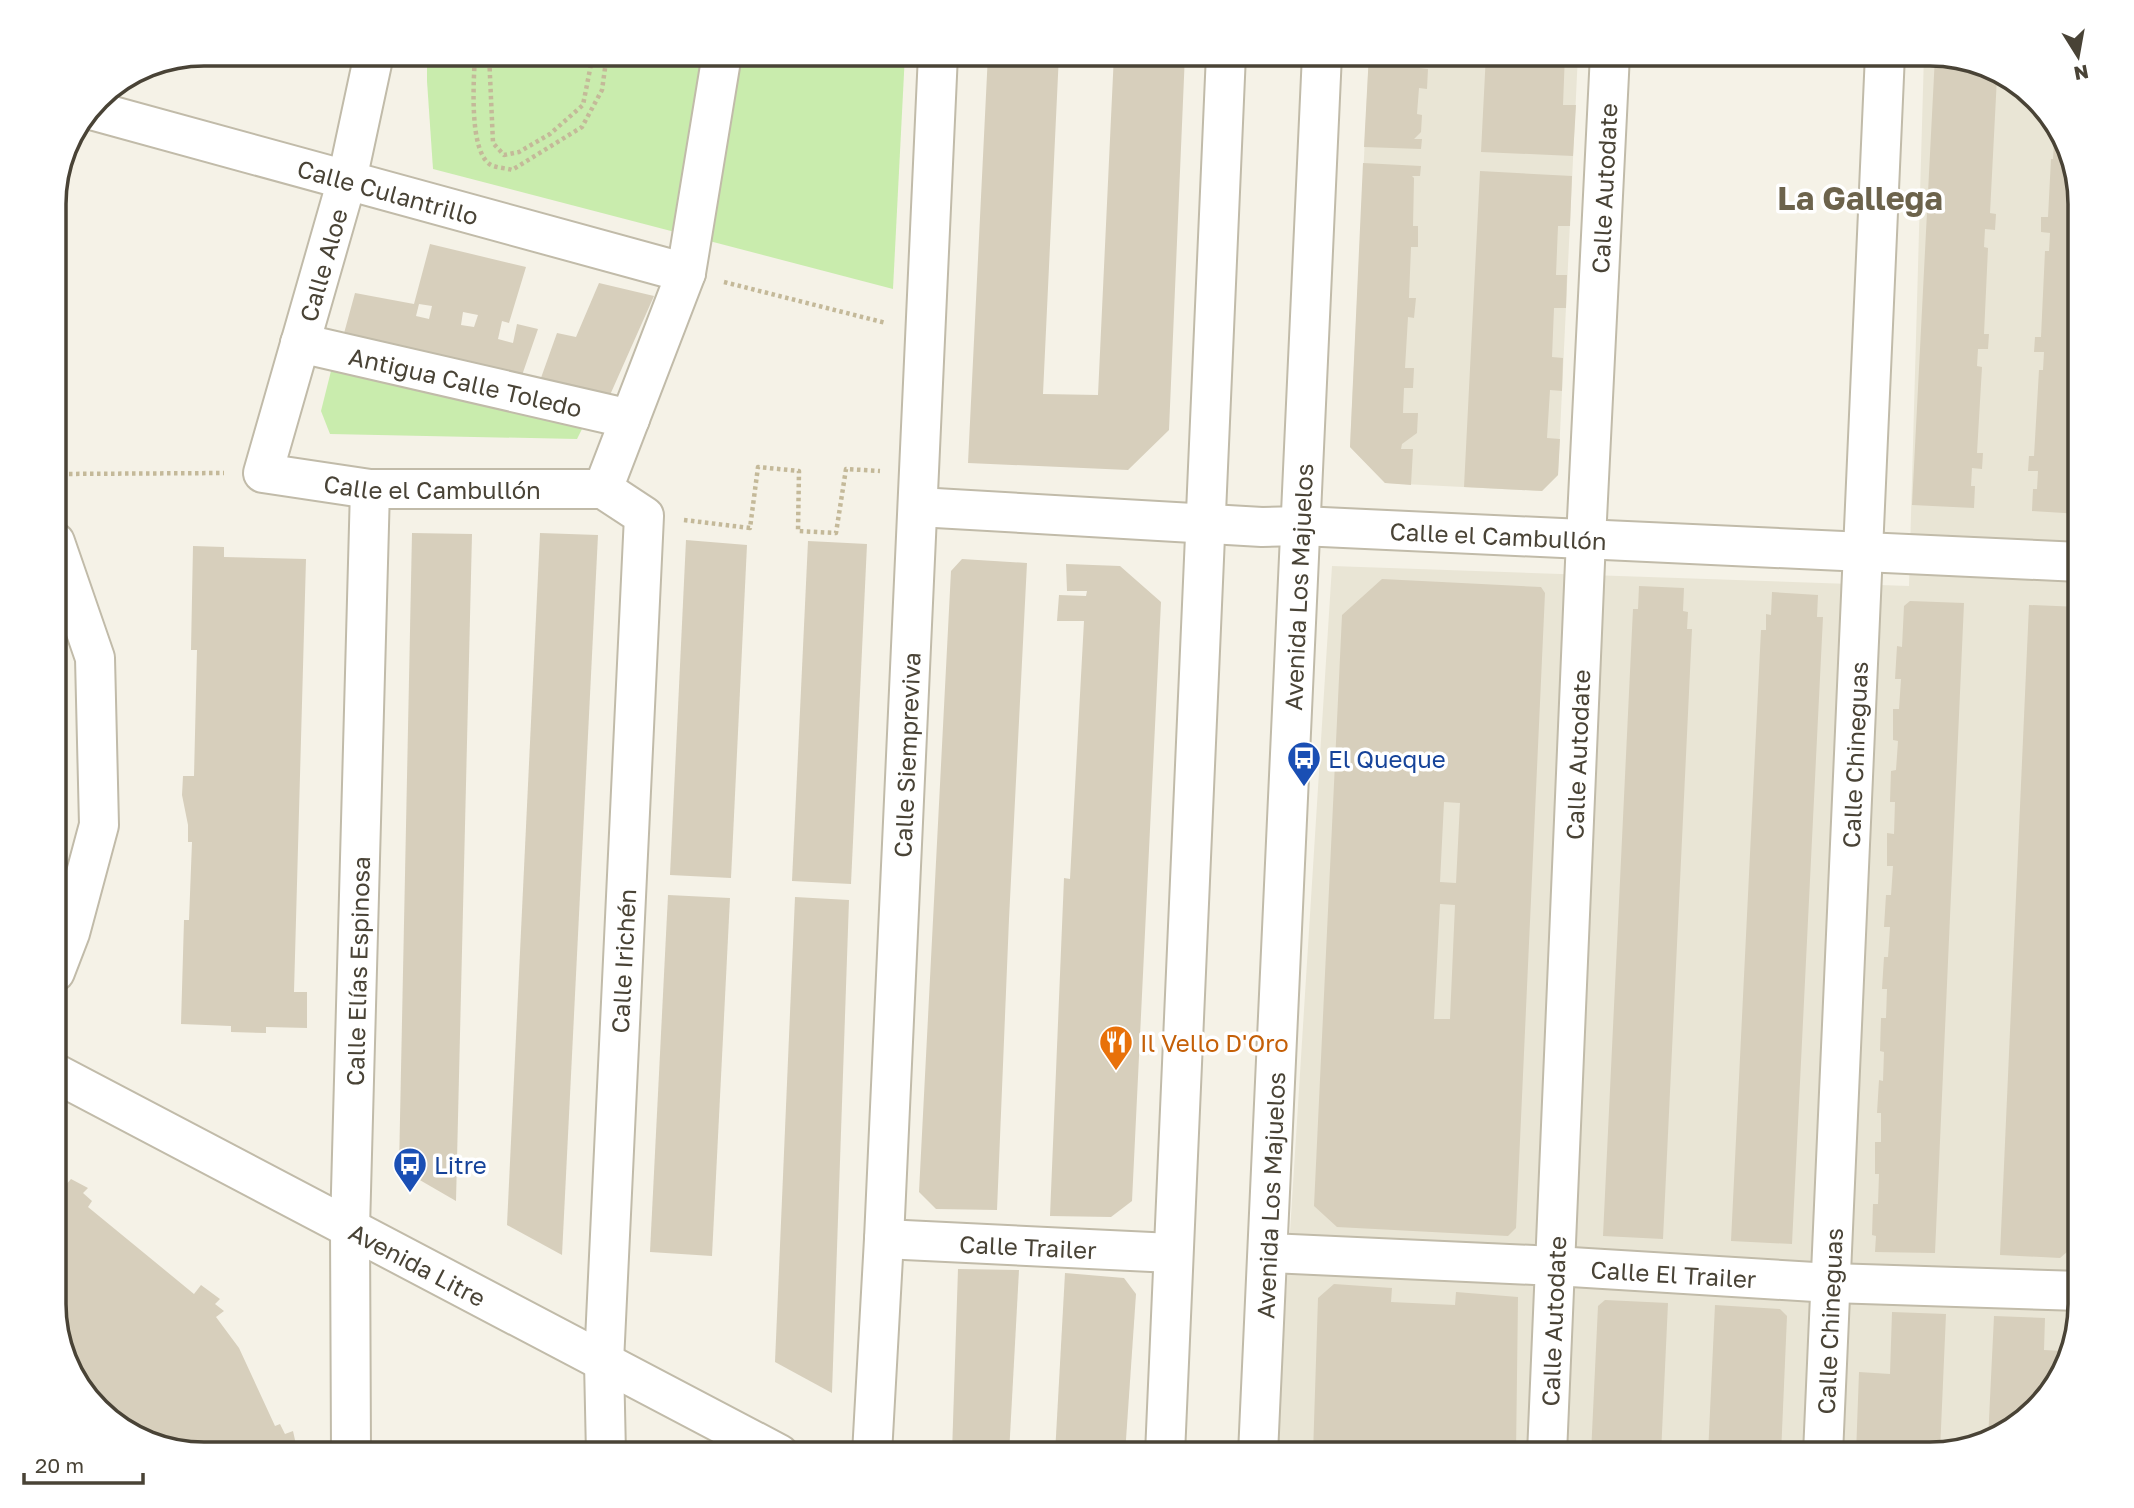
<svg xmlns="http://www.w3.org/2000/svg" width="2134" height="1508" font-family="'Golos Text',sans-serif">
<style>
.residential{fill:#e9e5d5}
.green{fill:#c9ecad}
.building{fill:#d7cfbc;fill-rule:evenodd}
.lines{fill:none;stroke-linecap:round;stroke-linejoin:round}
.minor-casing{stroke:#c1bba9;stroke-width:42}
.path{stroke:#c4b999;stroke-width:4.5;stroke-dasharray:3.5 3.5;stroke-linecap:butt}
.minor{stroke:#fff;stroke-width:38}
.labels{text-anchor:middle;dominant-baseline:central;stroke-width:7;stroke-linejoin:round;paint-order:stroke}
.street-label{font-size:24px;fill:#494336;stroke:#fff}
.transit-label{font-size:24px;fill:#164399;stroke:#fff;text-anchor:start}
.food-label{font-size:24px;fill:#c56008;stroke:#fff;text-anchor:start}
.district-label{font-size:32px;font-weight:bold;fill:#6c634c;stroke:#fff}
.rim{fill:none;stroke:#494336;stroke-width:3.5}
</style>
<rect width="100%" height="100%" fill="#f5f2e7"/>
<g class="residential">
<polygon points="1369,54 1578,54 1558,475 1542,491 1385,483 1350,447"/>
<polygon points="1924,54 1930,54 2021,85 2064,137 2080,204 2080,1304 2049,1395 1997,1438 1930,1454 1276,1454 1332,566 1909,586"/>
</g>
<g class="green">
<polygon points="427,54 905,54 893,289 433,169 427,81"/>
<polygon points="332,367 585,423 577,439 330,434 321,411"/>
</g>
<g class="building">
<polygon points="988,54 1059,54 1043,394 1098,395 1114,54 1185,54 1169,430 1128,470 968,463"/>
<polygon points="1369,54 1420,54 1420,68 1428,69 1427,89 1419,88 1417,114 1422,115 1421,132 1414,139 1422,139 1421,149 1364,147"/>
<polygon points="1486,54 1565,54 1563,105 1576,105 1573,156 1481,152"/>
<polygon points="1935,56 1997,77 1990,213 1996,214 1995,230 1985,229 1984,247 1988,248 1984,334 1989,334 1988,349 1978,349 1977,366 1982,367 1977,453 1983,453 1982,469 1972,468 1971,486 1975,486 1974,508 1912,505"/>
<polygon points="2055,126 2064,137 2080,204 2080,514 2032,511 2033,489 2037,489 2038,471 2028,471 2029,456 2034,456 2039,370 2043,370 2044,352 2034,352 2035,337 2041,337 2045,251 2049,251 2050,233 2041,232 2041,217 2048,217 2051,159 2053,159"/>
<polygon points="1363,163 1421,166 1420,176 1412,176 1414,178 1413,226 1418,226 1418,247 1411,247 1409,298 1416,298 1414,318 1408,317 1405,368 1414,368 1413,388 1404,388 1403,413 1418,413 1417,433 1402,444 1401,449 1413,449 1411,485 1385,483 1350,447"/>
<polygon points="1480,171 1572,176 1570,226 1558,226 1556,275 1567,275 1566,308 1554,308 1552,357 1563,358 1562,391 1550,390 1547,438 1560,439 1558,475 1542,491 1464,487"/>
<path d="M 430,244 L 526,267 L 509,323 L 502,321 L 498,339 L 513,343 L 517,324 L 538,329 L 519,384 L 340,348 L 355,293 L 414,304 ZM 419,304 L 432,306 L 429,319 L 416,316 ZM 463,312 L 478,315 L 474,327 L 461,325 Z"/>
<polygon points="599,283 654,296 606,404 537,389 557,333 576,337"/>
<polygon points="412,533 472,534 456,1201 399,1168"/>
<polygon points="540,533 598,535 562,1255 507,1225"/>
<polygon points="686,540 747,545 731,878 670,875"/>
<polygon points="808,541 867,544 851,884 792,881"/>
<polygon points="193,546 224,547 224,557 306,559 294,992 307,992 307,1028 266,1027 266,1033 231,1032 231,1026 181,1024 184,920 189,920 192,842 188,842 188,825 182,795 183,776 194,776 197,650 191,650"/>
<polygon points="962,559 1027,563 1009,919 997,1210 936,1209 919,1192 951,571"/>
<polygon points="1066,564 1120,566 1161,602 1132,1201 1111,1217 1050,1216 1064,878 1070,879 1084,621 1057,621 1059,595 1086,596 1087,591 1067,591"/>
<path d="M 1382,579 L 1541,587 L 1545,593 L 1516,1228 L 1508,1236 L 1337,1227 L 1314,1206 L 1342,615 ZM 1444,802 L 1460,803 L 1456,883 L 1440,882 ZM 1440,904 L 1455,905 L 1450,1019 L 1434,1019 Z"/>
<polygon points="1639,586 1684,588 1683,611 1688,612 1687,629 1692,629 1663,1239 1603,1236 1633,609 1638,609"/>
<polygon points="1772,592 1818,595 1817,617 1823,617 1792,1244 1731,1241 1761,630 1766,630 1766,614 1771,615"/>
<polygon points="1910,601 1964,603 1935,1253 1875,1252 1876,1236 1872,1235 1873,1204 1878,1204 1879,1174 1875,1174 1875,1142 1881,1142 1881,1113 1877,1113 1879,1080 1883,1081 1884,1052 1880,1051 1881,1018 1886,1018 1887,989 1882,989 1884,957 1888,957 1890,927 1884,927 1886,895 1891,895 1893,866 1887,866 1887,833 1894,834 1895,802 1890,802 1891,771 1896,770 1898,741 1893,740 1893,709 1899,709 1901,679 1895,679 1897,646 1902,647 1904,606"/>
<polygon points="2029,605 2080,607 2080,962 2067,1252 2060,1258 2000,1255"/>
<polygon points="668,895 730,898 712,1256 650,1252"/>
<polygon points="795,897 849,900 832,1393 775,1362"/>
<polygon points="55,1179 64,1187 71,1179 88,1188 83,1193 92,1201 88,1207 194,1294 201,1285 220,1299 215,1304 224,1311 216,1317 239,1348 275,1426 280,1424 285,1434 293,1431 297,1449 288,1454 204,1454 113,1423 70,1371 55,1313"/>
<polygon points="958,1269 1019,1270 1009,1454 952,1453"/>
<polygon points="1065,1273 1124,1278 1136,1294 1125,1454 1055,1454"/>
<polygon points="1334,1284 1392,1288 1391,1302 1455,1305 1456,1292 1518,1297 1516,1454 1313,1454 1318,1298"/>
<polygon points="1605,1300 1668,1303 1661,1454 1591,1454 1598,1306"/>
<polygon points="1715,1305 1780,1309 1787,1316 1781,1454 1708,1454"/>
<polygon points="1892,1312 1946,1314 1940,1451 1930,1454 1856,1454 1859,1372 1890,1374"/>
<polygon points="1994,1316 2045,1318 2044,1350 2064,1351 2049,1395 1997,1438 1988,1440"/>
</g>
<g class="lines">
<g class="minor-casing">
<g id="minor">
<path id="s1" d="M 374,54 L 347,180 L 263,473 L 370,489 L 603,489"/>
<path id="s2" d="M 91,110 L 686,273"/>
<path id="s3" d="M 300,343 L 630,419"/>
<polyline points="603,489 644,516 604,1362 606,1454"/>
<polyline points="603,489 686,273 722,54"/>
<path id="s4" d="M 918,507 L 1262,527 L 1301,526 L 2080,562"/>
<polyline points="55,972 70,933 99,825 95,658 55,542"/>
<path id="s5" d="M 55,1073 L 779,1454"/>
<path id="s6" d="M 884,1239 L 1172,1253"/>
<path id="s7" d="M 1268,1253 L 1555,1266 L 1831,1283 L 2080,1291"/>
<path id="s8" d="M 351,1454 L 350,1228 L 370,489"/>
<path id="s9" d="M 872,1454 L 884,1239 L 938,54"/>
<polyline points="1165,1454 1226,54"/>
<path id="s10" d="M 1258,1454 L 1322,54"/>
<path id="s11" d="M 1547,1454 L 1586,539 L 1610,54"/>
<path id="s12" d="M 1823,1454 L 1885,54"/>
</g>
</g>
<g class="path">
<path d="M 475,54 C 474,78 468,152 491,165 C 497,168 506,168 512,170 L 582,127 L 602,90 L 607,54"/>
<polyline points="489,54 493,143 504,155 519,152 550,134 583,105 593,54"/>
<polyline points="724,282 886,323"/>
<polyline points="55,474 224,473"/>
<polyline points="684,520 750,528 758,467 799,471 798,531 836,533 846,469 880,471"/>
</g>
<use href="#minor" class="minor"/>
</g>
<defs>
<g id="bus-pin" transform="scale(1.75)"><path d="M0 17L-7.5 6A9.5 9.5 0 1 1 7.5 6Z" fill="#1a4fb4" stroke="#fff"/><path d="M-5-6H5V4H4V6H2V4H-2V6H-4V4H-5ZM-3.5-4V0h7V-4ZM-3.5 1.2v1.5H-2V1.2ZM2 1.2v1.5H3.5V1.2Z" fill="#fff"/></g>
<g id="restaurant-pin" transform="scale(1.75)"><path d="M0 17L-7.5 6A9.5 9.5 0 1 1 7.5 6Z" fill="#e8710a" stroke="#fff"/><path d="M-5-6h1v4h1v-4h1v4h1v-4h1v5L-1.5 .5V6h-2V.5L-5-1ZM5-6V6H3V1.5H1.5Q1.5-4 5-6Z" fill="#fff"/></g>
</defs>
<g fill-rule="evenodd">
<use href="#bus-pin" x="1304" y="758"/>
<use href="#restaurant-pin" x="1116" y="1042"/>
<use href="#bus-pin" x="410" y="1164"/>
</g>
<g class="labels">
<g class="street-label">
<text stroke="none"><textPath href="#s11" startOffset="1267">Calle Autodate</textPath></text>
<text stroke="none"><textPath href="#s2" startOffset="308">Calle Culantrillo</textPath></text>
<text transform="translate(323 265) rotate(-74)">Calle Aloe</text>
<text stroke="none"><textPath href="#s3" startOffset="170">Antigua Calle Toledo</textPath></text>
<text stroke="none"><textPath href="#s1" startOffset="604">Calle el Cambullón</textPath></text>
<text stroke="none"><textPath href="#s4" startOffset="581">Calle el Cambullón</textPath></text>
<text stroke="none"><textPath href="#s10" startOffset="868">Avenida Los Majuelos</textPath></text>
<text stroke="none"><textPath href="#s9" startOffset="700">Calle Siempreviva</textPath></text>
<text stroke="none"><textPath href="#s11" startOffset="700">Calle Autodate</textPath></text>
<text stroke="none"><textPath href="#s12" startOffset="700">Calle Chineguas</textPath></text>
<text transform="translate(623 961) rotate(-87)">Calle Irichén</text>
<text stroke="none"><textPath href="#s8" startOffset="483">Calle Elías Espinosa</textPath></text>
<text stroke="none"><textPath href="#s10" startOffset="259">Avenida Los Majuelos</textPath></text>
<text stroke="none"><textPath href="#s6" startOffset="144">Calle Trailer</textPath></text>
<text stroke="none"><textPath href="#s5" startOffset="410">Avenida Litre</textPath></text>
<text stroke="none"><textPath href="#s7" startOffset="406">Calle El Trailer</textPath></text>
<text stroke="none"><textPath href="#s11" startOffset="133">Calle Autodate</textPath></text>
<text stroke="none"><textPath href="#s12" startOffset="133">Calle Chineguas</textPath></text>
</g>
<g class="transit-label">
<text x="1328" y="758">El Queque</text>
<text x="434" y="1164">Litre</text>
</g>
<g class="food-label">
<text x="1140" y="1042">Il Vello D'Oro</text>
</g>
<g class="district-label">
<text x="1860" y="198">La Gallega</text>
</g>
</g>
<path d="M0 0H2134V1508H0ZM204 66H1930A138 138 0 0 1 2068 204V1304A138 138 0 0 1 1930 1442H204A138 138 0 0 1 66 1304V204A138 138 0 0 1 204 66Z" fill="#fff" fill-rule="evenodd"/>
<path class="rim" d="M204 66H1930A138 138 0 0 1 2068 204V1304A138 138 0 0 1 1930 1442H204A138 138 0 0 1 66 1304V204A138 138 0 0 1 204 66Z"/>
<g transform="translate(2078 56) rotate(169)" stroke="#ffffff" stroke-width="5" paint-order="stroke">
<path d="M0-5L12 26L0 18L-12 26Z" fill="#494336"/>
<text y="-10" font-size="19" font-weight="bold" text-anchor="middle" fill="#494336">N</text>
</g>
<path d="M24 1473v10h119v-10" fill="none" stroke="#494336" stroke-width="3.5"/>
<text x="35" y="1473" font-size="21" fill="#494336" stroke="#ffffff" stroke-width="5" paint-order="stroke">20 m</text>
</svg>
